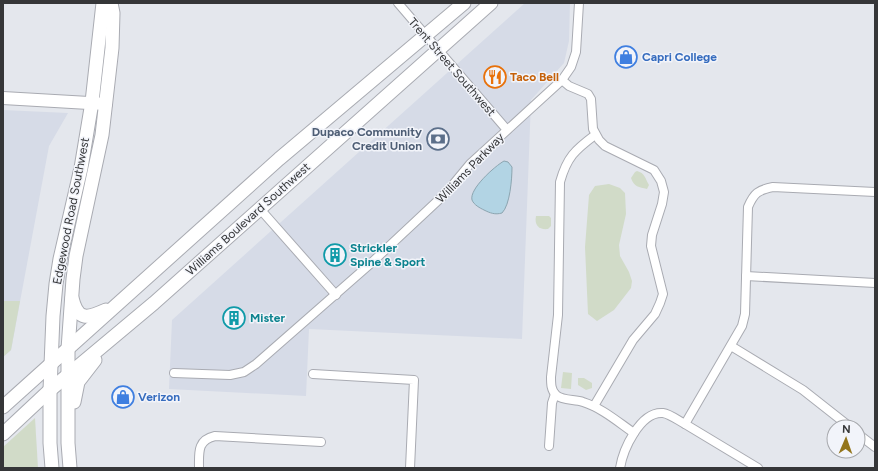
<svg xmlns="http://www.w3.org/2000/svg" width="878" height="471" font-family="Figtree,sans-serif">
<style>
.built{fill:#d6dbe7}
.green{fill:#d1dbc8}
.water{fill:#b2d4e4;stroke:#8ca5b0}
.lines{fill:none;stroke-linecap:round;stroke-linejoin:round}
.street-casing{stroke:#a9abb2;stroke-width:10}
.secondary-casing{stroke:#a9abb2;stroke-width:14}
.primary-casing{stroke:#a9abb2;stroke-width:15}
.street{stroke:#fff;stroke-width:8}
.secondary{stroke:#fff;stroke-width:12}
.primary{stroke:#fff;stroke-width:13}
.labels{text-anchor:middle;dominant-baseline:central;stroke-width:3;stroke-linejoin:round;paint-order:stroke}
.shop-label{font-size:12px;font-weight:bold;fill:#366cbe;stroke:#f2f4fa;text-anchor:start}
.street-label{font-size:12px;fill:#353638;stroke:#f2f4fa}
.food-label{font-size:12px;font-weight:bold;fill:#c56008;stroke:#f2f4fa;text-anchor:start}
.service-label{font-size:12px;font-weight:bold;fill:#4e5e75;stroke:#f2f4fa;text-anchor:end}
.culture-label{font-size:12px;font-weight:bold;fill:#0d838f;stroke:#f2f4fa;text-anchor:start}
</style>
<rect width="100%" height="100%" fill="#e4e7ed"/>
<g class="built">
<polygon points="525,3 570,3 569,41 564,63 531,100 522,339 309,329 306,396 169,389 172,320"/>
<polygon points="3,110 68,113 49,146 11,350 3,357"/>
</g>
<g class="green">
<path d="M 637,171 C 645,173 645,178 649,185 L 647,189 C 639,187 634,187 631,178 L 635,172 Z"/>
<polygon points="609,184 620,188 625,193 626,214 619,245 620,256 629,272 632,281 631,288 614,310 597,321 588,314 585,247 589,195 595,186"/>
<path d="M 536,216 L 549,216 L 551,218 L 551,226 L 548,229 C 539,230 534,225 536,216 Z"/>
<polygon points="3,301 20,301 11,350 3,357"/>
<polygon points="563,372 572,373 571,389 561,388"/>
<polygon points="578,378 584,378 592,383 592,388 586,390 578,385"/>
<polygon points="35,418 38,468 3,468 3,447"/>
</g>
<path class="water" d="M 504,161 L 508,162 L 512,167 C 512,179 510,205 502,213 C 495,215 490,213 484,210 C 480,208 474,205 472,200 C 469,189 495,166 504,161 Z"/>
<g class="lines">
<g class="street-casing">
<g id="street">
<polyline points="398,3 507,130"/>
<polyline points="562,80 569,86 588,94 591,99 593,129 599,140 605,146 654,170 661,181 664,192 662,204 652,235 651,246 663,294 660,303 655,314 633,340 594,406"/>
<path d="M 595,135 C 575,150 567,157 560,182 L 558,315 L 551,377 C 551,384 551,390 556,395 C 563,401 575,399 583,402 C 602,408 618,422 634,433"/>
<polyline points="260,209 336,295"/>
<polyline points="746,276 875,283"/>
<polyline points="731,346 803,390 850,427"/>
<polyline points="174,373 230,375 244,372 256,364 369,265 446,193 470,164 562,80 571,67 576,52 579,3"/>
<polyline points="313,374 414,380 410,468"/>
<polyline points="685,424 758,468"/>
<polyline points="858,434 875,447"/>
<polyline points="549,446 552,403 555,394"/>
<path d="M 199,468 C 199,453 197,440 215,436 L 321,442"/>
<path d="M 620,468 C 623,450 640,411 663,413 C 670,414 679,421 685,424 L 742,326 L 745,314 L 748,207 C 754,193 758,190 773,187 L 875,192"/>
</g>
</g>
<g class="secondary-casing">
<polyline id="secondary" points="3,98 106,104"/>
</g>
<g class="primary-casing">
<g id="primary">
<path d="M 72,298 C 78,322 88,318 106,310"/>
<polyline points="74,402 78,382 95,360"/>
<polyline points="3,407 279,159 464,3"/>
<polyline points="3,434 50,390 154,303 491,3"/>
<polyline points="52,468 50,443 50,390 53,316 56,284 60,259 81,168 92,102 103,3"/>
<polyline points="70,468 68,443 68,349 73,279 76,256 102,135 112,48 113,13 111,3"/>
</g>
</g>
<use href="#street" class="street"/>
<use href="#secondary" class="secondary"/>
<use href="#primary" class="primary"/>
</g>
<defs>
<g id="shop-ring" transform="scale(1.15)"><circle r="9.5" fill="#f2f4fa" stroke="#3f7fe0" stroke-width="1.5"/><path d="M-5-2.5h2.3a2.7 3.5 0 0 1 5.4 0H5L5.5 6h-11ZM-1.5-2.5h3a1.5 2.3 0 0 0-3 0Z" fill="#3f7fe0"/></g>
<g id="restaurant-ring" transform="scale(1.15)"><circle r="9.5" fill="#f2f4fa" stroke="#e8710a" stroke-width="1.5"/><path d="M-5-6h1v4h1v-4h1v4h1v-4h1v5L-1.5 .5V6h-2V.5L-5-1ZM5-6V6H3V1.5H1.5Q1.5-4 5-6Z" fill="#e8710a"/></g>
<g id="bank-ring" transform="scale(1.15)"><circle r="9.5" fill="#f2f4fa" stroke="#5c6f8a" stroke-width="1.5"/><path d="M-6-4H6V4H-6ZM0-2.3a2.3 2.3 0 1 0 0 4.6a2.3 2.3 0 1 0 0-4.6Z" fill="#5c6f8a"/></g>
<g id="building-ring" transform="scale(1.15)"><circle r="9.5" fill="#f2f4fa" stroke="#0f9aa8" stroke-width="1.5"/><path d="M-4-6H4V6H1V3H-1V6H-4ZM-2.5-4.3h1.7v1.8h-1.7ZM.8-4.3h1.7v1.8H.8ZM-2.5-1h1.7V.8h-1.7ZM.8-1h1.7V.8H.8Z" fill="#0f9aa8"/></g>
</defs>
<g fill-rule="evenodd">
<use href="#shop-ring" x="626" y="57"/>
<use href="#restaurant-ring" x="495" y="77"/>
<use href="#bank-ring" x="438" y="139"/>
<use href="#building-ring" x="335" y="255"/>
<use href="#building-ring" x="234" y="318"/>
<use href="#shop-ring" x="123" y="397"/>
</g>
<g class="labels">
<g class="shop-label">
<text x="642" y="57">Capri College</text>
<text x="138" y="397">Verizon</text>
</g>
<g class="street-label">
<text transform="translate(452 67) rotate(49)">Trent Street Southwest</text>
<text transform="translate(470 168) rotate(-46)">Williams Parkway</text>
<text transform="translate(71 211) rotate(-79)">Edgewood Road Southwest</text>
<text transform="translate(248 219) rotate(-42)">Williams Boulevard Southwest</text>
</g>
<g class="food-label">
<text x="510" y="77">Taco Bell</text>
</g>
<g class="service-label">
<text x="422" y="132">Dupaco Community<tspan x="422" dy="14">Credit Union</tspan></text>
</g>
<g class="culture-label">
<text x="350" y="248">Strickler<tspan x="350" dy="14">Spine &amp; Sport</tspan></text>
<text x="250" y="318">Mister</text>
</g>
</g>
<rect width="878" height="471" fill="none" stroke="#353638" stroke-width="8"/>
<g transform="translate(846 439) rotate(2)"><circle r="19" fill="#f2f4fa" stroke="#a6a8ac"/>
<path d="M0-3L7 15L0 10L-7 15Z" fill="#93751c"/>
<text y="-6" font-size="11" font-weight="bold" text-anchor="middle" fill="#353638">N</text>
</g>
</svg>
